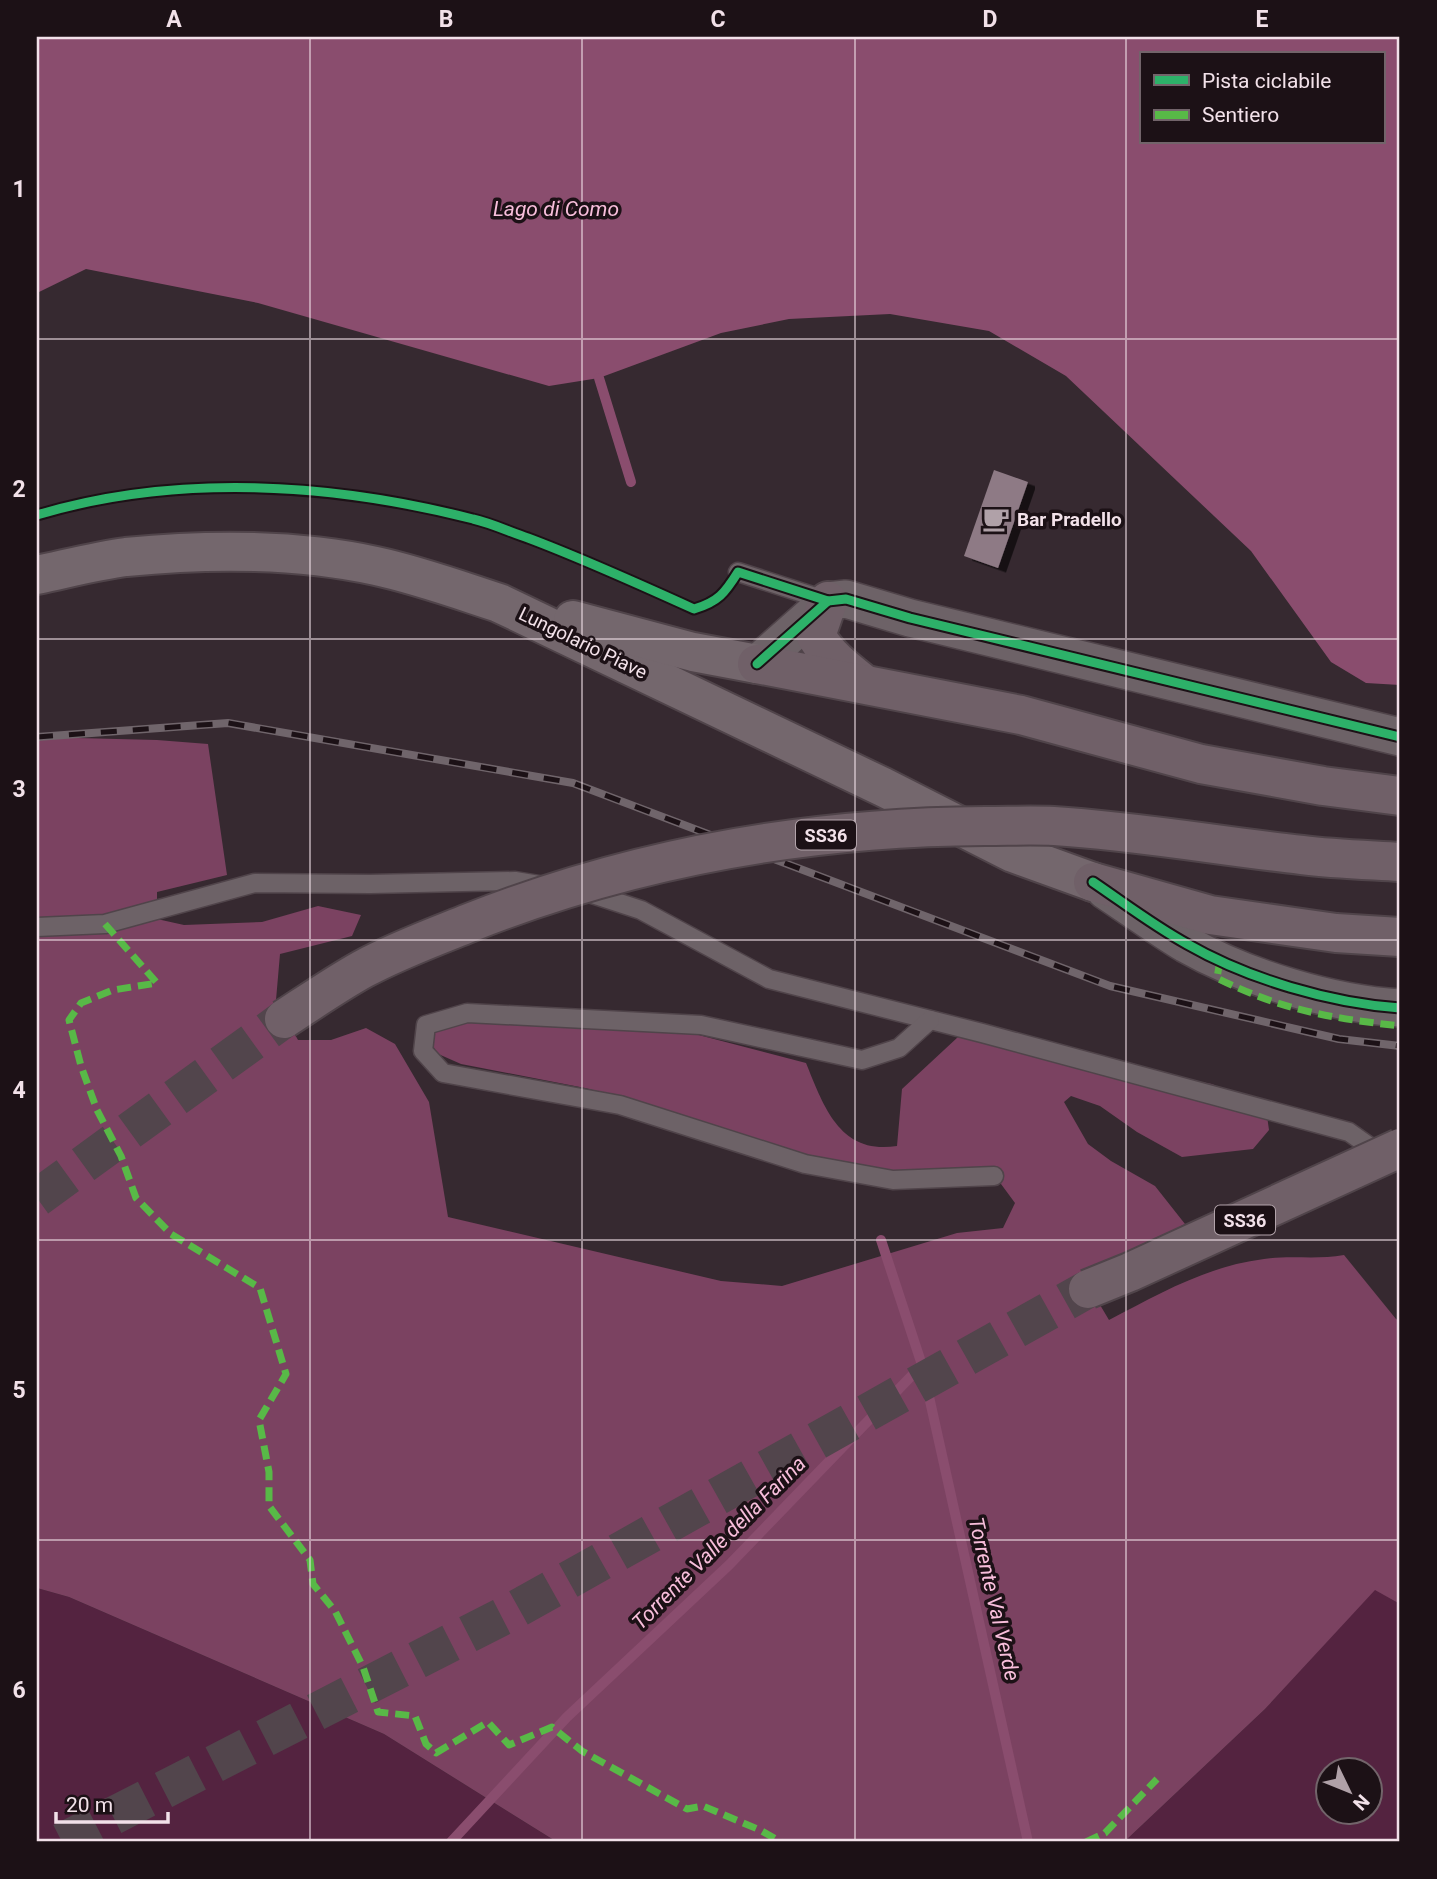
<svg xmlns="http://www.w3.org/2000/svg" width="1437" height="1879" font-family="Roboto,sans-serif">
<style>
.green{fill:#542340;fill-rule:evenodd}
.forest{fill:#7b4261}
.water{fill:#8a4d6e;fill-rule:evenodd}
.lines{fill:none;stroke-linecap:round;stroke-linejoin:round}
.stream{stroke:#8a4d6e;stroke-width:10}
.building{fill:#8e7a85;filter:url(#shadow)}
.trunk-tunnel{stroke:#52454c;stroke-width:38;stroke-dasharray:38 19;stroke-linecap:butt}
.service-casing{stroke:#50444a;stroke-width:21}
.minor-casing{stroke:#50444a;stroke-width:40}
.secondary-casing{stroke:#50444a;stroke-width:42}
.trunk-casing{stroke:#50444a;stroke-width:42}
.service{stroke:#6d6267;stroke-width:18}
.minor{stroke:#6d6267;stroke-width:37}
.secondary{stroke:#74676d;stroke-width:38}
.trunk{stroke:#706068;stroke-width:38}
.rail-casing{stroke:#70656b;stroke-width:8}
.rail{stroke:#1c1116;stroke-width:5;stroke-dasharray:16;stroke-linecap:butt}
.trunk-bridge-casing{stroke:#50444a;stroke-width:42;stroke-linecap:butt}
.trunk-bridge{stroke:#706068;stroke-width:38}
.quiet{stroke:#58b947;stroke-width:7;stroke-dasharray:14 7;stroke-linecap:butt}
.cycleway-casing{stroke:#1c1116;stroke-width:13}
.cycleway{stroke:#2db169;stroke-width:9}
.grid{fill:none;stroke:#f2e1e9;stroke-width:2;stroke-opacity:0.55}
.labels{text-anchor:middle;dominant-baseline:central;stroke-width:7;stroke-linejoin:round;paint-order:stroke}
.shield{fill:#1c1116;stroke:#b2a3aa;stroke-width:2}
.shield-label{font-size:18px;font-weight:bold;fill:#f2e1e9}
.poi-label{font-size:19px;font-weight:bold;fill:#f2e1e9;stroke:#1c1116;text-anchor:start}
.street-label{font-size:19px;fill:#f2e1e9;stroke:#1c1116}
.water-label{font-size:21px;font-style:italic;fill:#f8bedb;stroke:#1c1116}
.neatline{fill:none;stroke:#f2e1e9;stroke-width:2.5}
.grid-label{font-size:23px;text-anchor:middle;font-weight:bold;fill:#f2e1e9}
</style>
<defs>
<filter id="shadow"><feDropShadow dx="8" dy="4.5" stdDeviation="0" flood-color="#0009"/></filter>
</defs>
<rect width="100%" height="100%" fill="#362930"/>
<g class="green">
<polygon points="37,1588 69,1597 384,1734 557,1842 37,1842"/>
<path d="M 1375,1589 L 1400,1604 L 1400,1842 L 1124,1842 L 1265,1709 ZM 1328,1770 L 1370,1770 L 1370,1812 L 1328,1812 Z"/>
</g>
<path class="forest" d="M 37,737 L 157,740 L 208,744 L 227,875 L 157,892 L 157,919 L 184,925 L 262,922 L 318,906 L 361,915 L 352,936 L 280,954 L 276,1000 L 298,1040 L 331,1040 L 366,1028 L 395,1044 L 429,1102 L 448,1217 L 721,1281 L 782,1286 L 957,1233 L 1003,1228 L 1015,1203 L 1001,1184 L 997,1169 L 967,1174 L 871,1172 L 824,1162 L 651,1105 L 585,1088 L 461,1064 L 436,1053 L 432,1042 L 435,1032 L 446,1025 L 472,1022 L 691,1033 L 806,1063 C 824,1107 840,1155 897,1146 L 902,1089 L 958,1037 L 974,1034 L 1021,1038 L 1100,1055 L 1161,1075 L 1212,1084 L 1251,1102 L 1267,1116 L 1269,1130 L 1253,1149 L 1182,1157 L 1137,1132 L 1100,1106 L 1071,1096 L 1064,1102 L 1088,1144 L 1111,1161 L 1155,1186 L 1185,1224 L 1084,1278 L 1109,1320 C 1159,1294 1207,1266 1264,1259 C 1290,1255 1317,1260 1344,1255 L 1396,1319 L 1400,1321 L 1400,1604 L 1375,1590 L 1265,1709 L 1124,1842 L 557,1842 L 384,1734 L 69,1597 L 37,1588 Z"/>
<path class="water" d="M 37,37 L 1400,37 L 1400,685 L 1366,683 L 1331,662 L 1251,551 L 1066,376 L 989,331 L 890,314 L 789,319 L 721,333 L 599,378 L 549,386 L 258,303 L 86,269 L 37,293 ZM 1141,54 L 1383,54 L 1383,142 L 1141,142 Z"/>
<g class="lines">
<g class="stream">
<polyline points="599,378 631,482"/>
<polyline points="922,1365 1028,1842"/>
<polyline points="451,1842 567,1717 729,1565 922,1365 881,1240"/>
</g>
</g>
<polygon class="building" points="994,470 1028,482 998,568 964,556"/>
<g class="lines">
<g class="trunk-tunnel">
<polyline points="37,1198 284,1019"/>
<polyline points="62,1842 513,1611 1088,1289"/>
</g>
<g class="service-casing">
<g id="service">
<polyline points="738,572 828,601"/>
<polyline points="583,891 641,910 769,979 982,1033 1349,1132 1383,1156"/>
<polyline points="37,927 105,924 255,883 370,884 515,881 545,886"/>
<polyline points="930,1020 899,1048 862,1060 701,1025 467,1013 426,1025 423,1051 443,1073 620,1105 805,1164 893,1180 994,1176"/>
</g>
</g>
<g class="minor-casing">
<g id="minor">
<polyline points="757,664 828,601 846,599 910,618 1400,737"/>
<path d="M 1105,890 C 1132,908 1158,927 1186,944 C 1246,978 1332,1004 1400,1008"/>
</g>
</g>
<g class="secondary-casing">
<g id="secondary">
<path d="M 37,575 C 66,569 96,561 126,557 C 209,549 294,548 376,566 C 418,575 459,590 499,603 L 883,787 L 1013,853 L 1093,882"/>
<polyline points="573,620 693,652 757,664"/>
</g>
</g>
<g class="trunk-casing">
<g id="trunk">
<path d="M 828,601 L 816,636 C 829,657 845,669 864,684"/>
<polyline points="757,664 1021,715 1201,764 1323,786 1400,796"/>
<polyline points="1093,882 1210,915 1336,933 1400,937"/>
</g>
</g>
<use href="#service" class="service"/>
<use href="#minor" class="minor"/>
<use href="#secondary" class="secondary"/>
<use href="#trunk" class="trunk"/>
<g class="rail-casing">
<polyline id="rail" points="37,737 228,723 573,783 1110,986 1339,1039 1400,1046"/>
</g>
<use href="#rail" class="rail"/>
<g class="trunk-bridge-casing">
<g id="trunk-bridge">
<path d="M 284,1019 C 310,1002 336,984 363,969 C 396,951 434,937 469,923 C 633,858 809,827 985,826 C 1008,826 1031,825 1054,826 C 1137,831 1219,846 1302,855 C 1334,859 1368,860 1400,862"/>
<polyline points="1088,1289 1130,1272 1400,1148"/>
</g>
</g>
<use href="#trunk-bridge" class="trunk-bridge"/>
<g class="quiet">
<polyline points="105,924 157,983 113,990 81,1003 69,1020 81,1066 97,1110 121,1156 136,1198 171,1234 260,1288 286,1374 259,1420 269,1472 269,1506 310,1560 313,1584 335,1611 363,1667 378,1712 415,1716 426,1744 436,1753 488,1722 509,1745 552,1727 582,1751 687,1809 703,1806 760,1830 781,1842"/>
<path d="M 1220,960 L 1217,978 C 1281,1010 1330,1018 1400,1026"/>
<polyline points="1086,1842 1105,1833 1157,1779"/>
</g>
<g class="cycleway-casing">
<g id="cycleway">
<path d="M 37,515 C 177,473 332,483 473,519 C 491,523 510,532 528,538 C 584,559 639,584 694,609 C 718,602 725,593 738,572 L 828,601 L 846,599 L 910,618 L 1400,737"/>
<polyline points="757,664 828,601"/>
<path d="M 1093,882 C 1124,903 1154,926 1187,944 C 1248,979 1330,1003 1400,1008"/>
</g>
</g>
<use href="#cycleway" class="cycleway"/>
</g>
<path class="grid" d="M 310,37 L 310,1842M 582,37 L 582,1842M 855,37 L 855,1842M 1126,37 L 1126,1842M 37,339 L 1400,339M 37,639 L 1400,639M 37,940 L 1400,940M 37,1240 L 1400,1240M 37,1540 L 1400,1540"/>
<defs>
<g id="cafe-bare" transform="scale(2.1)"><path d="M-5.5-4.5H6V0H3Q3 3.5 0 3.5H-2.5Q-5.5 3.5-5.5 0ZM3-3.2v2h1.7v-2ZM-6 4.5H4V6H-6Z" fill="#b0a1a8" stroke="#1c1116" stroke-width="2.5" paint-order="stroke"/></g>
</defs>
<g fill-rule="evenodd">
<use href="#cafe-bare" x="996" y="519"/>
</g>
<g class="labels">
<g class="shield">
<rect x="796" y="820.5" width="60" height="29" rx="5"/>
<rect x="1215" y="1205.5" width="60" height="29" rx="5"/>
</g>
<g class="shield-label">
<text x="826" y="835">SS36</text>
<text x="1245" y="1220">SS36</text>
</g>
<g class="poi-label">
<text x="1017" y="519">Bar Pradello</text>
</g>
<g class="street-label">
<text transform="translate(583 643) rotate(26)">Lungolario Piave</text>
</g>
<g class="water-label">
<text x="556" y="209">Lago di Como</text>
<text transform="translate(719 1543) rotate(-45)">Torrente Valle della Farina</text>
<text transform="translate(994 1599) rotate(77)">Torrente Val Verde</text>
</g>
</g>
<rect width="1437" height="1879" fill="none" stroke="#1c1116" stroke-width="77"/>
<rect x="1140" y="52" width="245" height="91" fill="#1c1116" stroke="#72646a" stroke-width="2"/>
<rect x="1154" y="75" width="35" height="10" fill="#2db169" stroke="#72646a" stroke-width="2"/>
<text x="1202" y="88" font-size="21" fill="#f2e1e9">Pista ciclabile</text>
<rect x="1154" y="110" width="35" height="10" fill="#58b947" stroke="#72646a" stroke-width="2"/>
<text x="1202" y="122" font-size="21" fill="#f2e1e9">Sentiero</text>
<g transform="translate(1349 1791) rotate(133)"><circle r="33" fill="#1c1116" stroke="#72646a" stroke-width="2"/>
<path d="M0-5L12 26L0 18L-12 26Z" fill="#b0a1a8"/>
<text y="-10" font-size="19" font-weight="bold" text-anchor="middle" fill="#f2e1e9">N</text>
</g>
<path d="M56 1812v10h112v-10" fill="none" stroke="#f2e1e9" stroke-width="3.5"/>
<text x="66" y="1812" font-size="21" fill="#f2e1e9" stroke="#1c1116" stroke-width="5" paint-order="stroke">20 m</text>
<rect x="38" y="38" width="1360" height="1802" class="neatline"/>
<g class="grid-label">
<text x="174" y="27">A</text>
<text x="446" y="27">B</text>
<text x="718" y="27">C</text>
<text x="990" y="27">D</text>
<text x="1262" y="27">E</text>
<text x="19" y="197">1</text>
<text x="19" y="497">2</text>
<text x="19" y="797">3</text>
<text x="19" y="1098">4</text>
<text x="19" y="1398">5</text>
<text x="19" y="1698">6</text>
</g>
</svg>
